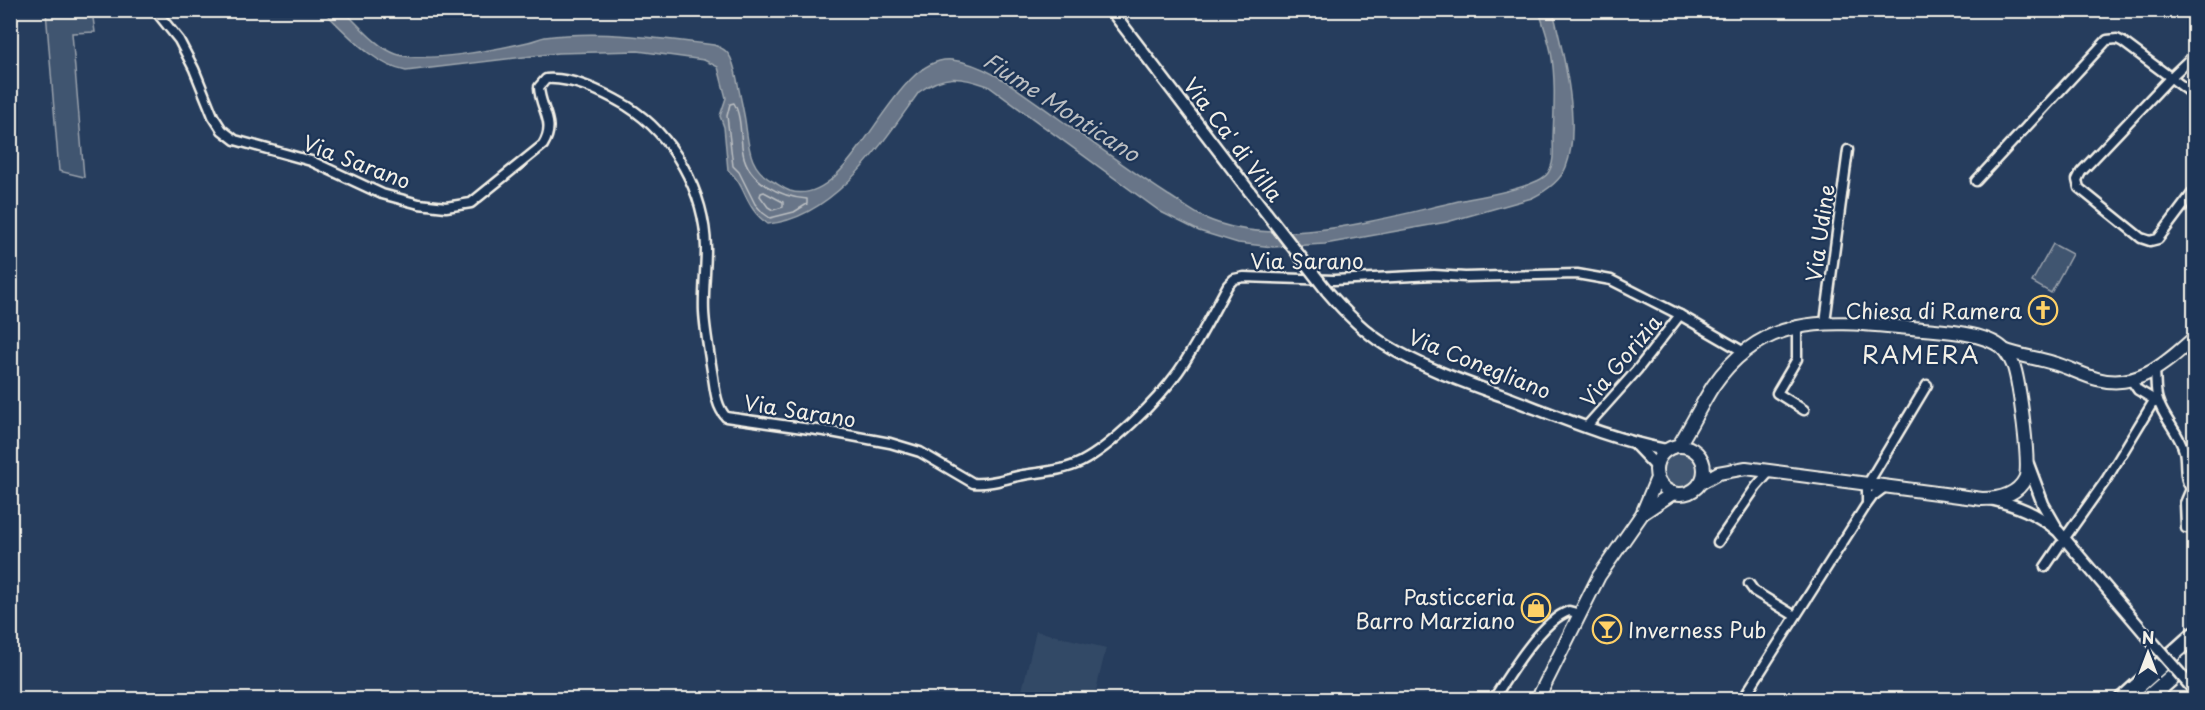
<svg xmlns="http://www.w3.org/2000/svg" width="2205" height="710" font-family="'Playpen Sans',sans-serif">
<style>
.built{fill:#334966}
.green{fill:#40546f;stroke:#9aa2ac;stroke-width:1.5}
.water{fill:#677588;stroke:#9fa7ae;stroke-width:1.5}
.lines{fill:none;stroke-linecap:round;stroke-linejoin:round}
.shore{stroke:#bcbfc2;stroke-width:1.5}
.minor-casing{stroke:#f4f1e8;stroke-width:13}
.tertiary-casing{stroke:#f4f1e8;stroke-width:15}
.secondary-casing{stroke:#f4f1e8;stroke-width:16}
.motorway-casing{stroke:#f4f1e8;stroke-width:20}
.minor{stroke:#1d3557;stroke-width:8}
.tertiary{stroke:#1d3557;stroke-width:10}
.secondary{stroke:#1d3557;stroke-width:12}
.motorway{stroke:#1d3557;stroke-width:15}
.tertiary-bridge-casing{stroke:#f4f1e8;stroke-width:15;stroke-linecap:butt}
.tertiary-bridge{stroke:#1d3557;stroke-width:10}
.labels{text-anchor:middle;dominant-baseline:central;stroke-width:4.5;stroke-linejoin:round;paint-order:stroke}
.street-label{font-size:21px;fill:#f4f1e8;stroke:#1d3557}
.poi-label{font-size:21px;fill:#f4f1e8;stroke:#1d3557;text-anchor:end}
.water-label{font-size:22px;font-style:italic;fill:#bcbfc2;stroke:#1d3557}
.quarter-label{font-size:24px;letter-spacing:1.5px;fill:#f4f1e8;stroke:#1d3557}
</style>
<rect width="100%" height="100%" fill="#263d5d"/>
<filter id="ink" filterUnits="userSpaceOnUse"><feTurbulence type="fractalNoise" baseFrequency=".0167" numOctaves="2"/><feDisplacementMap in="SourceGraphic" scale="12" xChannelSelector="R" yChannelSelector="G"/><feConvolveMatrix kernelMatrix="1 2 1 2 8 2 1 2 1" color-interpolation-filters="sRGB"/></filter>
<g filter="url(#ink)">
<polygon class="built" points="1036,631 1106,648 1094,699 1020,699"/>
<g class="green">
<polygon points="46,11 92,11 95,32 72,33 84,177 59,171"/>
<polygon points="2053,244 2072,254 2051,293 2032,282"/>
<circle cx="1680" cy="469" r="18"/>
</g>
<path class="water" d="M 323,11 L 344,11 C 359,25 376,47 396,54 C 424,64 498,49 528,42 C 534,41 539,38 545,37 C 601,30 658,38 714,45 C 720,47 726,50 729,55 C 734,62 736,75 738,84 C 740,96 743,108 745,120 C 749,146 748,169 774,182 C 779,185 785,189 790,191 C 853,210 890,54 952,60 C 990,64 1027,97 1058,118 C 1094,144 1131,171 1168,195 C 1180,202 1192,212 1205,218 C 1281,252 1389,216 1468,199 C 1485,196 1539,186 1548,173 C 1555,163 1553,148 1553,137 C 1554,109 1556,80 1551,52 C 1548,38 1543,24 1539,11 L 1553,11 C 1563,52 1582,126 1566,167 C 1560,182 1546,191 1532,198 L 1447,222 L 1325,244 L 1273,247 L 1238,243 L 1199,231 L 1161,212 L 988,86 C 960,76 944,74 919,92 C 883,142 835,218 768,224 C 744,208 747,186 728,170 L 724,127 L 720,116 L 726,98 L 718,67 L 704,60 L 638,51 L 558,53 L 406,71 C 373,65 347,33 323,11 Z"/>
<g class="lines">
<g class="shore">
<path d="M 734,103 C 742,117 740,138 743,153 C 748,182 781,197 807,199 L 807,204 L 794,212 L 770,218 L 763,213 L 755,204 L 739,172 L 733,166 L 727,116 L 730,104 Z"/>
<polygon points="764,192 783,202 783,207 773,210 768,207 760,196 761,193"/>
</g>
<g class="minor-casing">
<g id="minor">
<path d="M 155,10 L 179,40 L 194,69 L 213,116 L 222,130 L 235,140 L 311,161 L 382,194 L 419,204 L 446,207 L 471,203 L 543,145 C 557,122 540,110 539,87 L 546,79 C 573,77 603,92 627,106 C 673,135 705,192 706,248 C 706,269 703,291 704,312 C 705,331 709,351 712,371 C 715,387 715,405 726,417 L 831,432 L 890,443 L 920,452 L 973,483 C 990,485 1006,478 1023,475 C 1041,472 1063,471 1081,462 C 1112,446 1157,401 1178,372 C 1197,345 1212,314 1228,285 L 1234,279 L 1244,277 L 1334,280 L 1434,275 L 1465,277 L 1577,274 L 1611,280 L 1680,315 L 1744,352"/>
<polyline points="2194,55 2171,77 2081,172 2077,180 2079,188 2141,238 2150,241 2158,239 2194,191"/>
<polyline points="1976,181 2107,40 2117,39 2123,42 2194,95"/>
<polyline points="1825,322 1848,150"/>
<polyline points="1797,326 1797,359 1777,393 1804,410"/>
<path d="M 2155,371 C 2156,380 2155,391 2158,400 C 2163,418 2179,432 2184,451 C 2187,463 2182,483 2194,490"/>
<polyline points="2131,380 2138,390 2158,402"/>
<polyline points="1586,427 1637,370 1680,315"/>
<polyline points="1867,503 1867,485 1927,385"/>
<polyline points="2186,528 2185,503 2191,489"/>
<polyline points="2067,535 2106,480 2152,404 2158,402"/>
<polyline points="1718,542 1756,487 1770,471"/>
<polyline points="2045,567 2060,545"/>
<polyline points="1749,584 1754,591 1795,616"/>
<polyline points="1743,699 1865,507 1873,496 1885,487"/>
<path d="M 1493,700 C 1508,676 1542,620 1569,611 L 1580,614"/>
</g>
</g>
<g class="tertiary-casing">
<g id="tertiary">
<polyline points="1111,10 1250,192"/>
<path d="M 1327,291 C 1344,311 1362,330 1384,344 C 1424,369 1470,384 1514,400 C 1564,419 1614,440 1666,450"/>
<polyline points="1635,444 1656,466"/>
<polyline points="2028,464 2043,504 2055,525"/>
<path d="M 1990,499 C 2016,505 2037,513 2058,531 L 2148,637"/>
</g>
</g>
<g class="secondary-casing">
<g id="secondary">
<path d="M 2004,350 C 2020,356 2037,358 2053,363 C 2068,367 2082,375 2097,379 C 2138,390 2166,363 2194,338"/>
<path d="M 1679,445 C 1691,426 1701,405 1713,386 C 1768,306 1840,323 1923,329 C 1945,331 1990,333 2005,351 C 2008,355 2012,362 2014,367 C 2019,383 2031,466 2025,479 C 2017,495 1998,499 1982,499 L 1746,468 L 1718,473 L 1700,483"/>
<circle cx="1680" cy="470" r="24"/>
<polyline points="1643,513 1673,493"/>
<polyline points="1537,700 1599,576 1642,514 1657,478"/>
</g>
</g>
<g class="motorway-casing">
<g id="motorway">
<polyline points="2122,700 2194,635"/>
<polyline points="2146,700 2194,658"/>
</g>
</g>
<use href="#minor" class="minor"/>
<use href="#tertiary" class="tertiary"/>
<use href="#secondary" class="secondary"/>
<use href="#motorway" class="motorway"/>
<g class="tertiary-bridge-casing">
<g id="tertiary-bridge">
<polyline points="1250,192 1327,291"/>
<polyline points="2148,637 2194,690"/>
</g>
</g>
<use href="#tertiary-bridge" class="tertiary-bridge"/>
</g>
</g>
<defs>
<g id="church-ring" transform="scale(1.5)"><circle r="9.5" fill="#1d3557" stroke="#ffd166" stroke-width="1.5"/><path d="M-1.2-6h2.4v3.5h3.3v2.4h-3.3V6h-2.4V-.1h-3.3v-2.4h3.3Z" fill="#ffd166"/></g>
<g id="shop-ring" transform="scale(1.5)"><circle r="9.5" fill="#1d3557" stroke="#ffd166" stroke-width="1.5"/><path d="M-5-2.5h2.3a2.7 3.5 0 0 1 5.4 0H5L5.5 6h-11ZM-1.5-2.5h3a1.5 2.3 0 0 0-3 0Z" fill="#ffd166"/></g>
<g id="bar-ring" transform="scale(1.5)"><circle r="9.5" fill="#1d3557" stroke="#ffd166" stroke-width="1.5"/><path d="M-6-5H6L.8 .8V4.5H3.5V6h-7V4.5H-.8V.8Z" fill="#ffd166"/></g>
</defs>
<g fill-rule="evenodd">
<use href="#church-ring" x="2043" y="310"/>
<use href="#shop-ring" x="1536" y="608"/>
<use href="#bar-ring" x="1607" y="629"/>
</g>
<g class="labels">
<g class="street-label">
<text transform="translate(1234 139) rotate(53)">Via Ca' di Villa</text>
<text transform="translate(357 161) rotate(21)">Via Sarano</text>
<text transform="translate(1819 233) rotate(-82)">Via Udine</text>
<text x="1307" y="260">Via Sarano</text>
<text transform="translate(1620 360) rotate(-50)">Via Gorizia</text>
<text transform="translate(1480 363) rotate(22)">Via Conegliano</text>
<text transform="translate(800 410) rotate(9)">Via Sarano</text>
</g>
<g class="poi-label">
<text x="2022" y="310">Chiesa di Ramera</text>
<text x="1515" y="596">Pasticceria<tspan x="1515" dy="24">Barro Marziano</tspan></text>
<text x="1628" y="629" text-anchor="start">Inverness Pub</text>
</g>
<g class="water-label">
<text transform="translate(1062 106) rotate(33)">Fiume Monticano</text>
</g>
<g class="quarter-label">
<text x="1921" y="354">RAMERA</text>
</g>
</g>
<rect width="2205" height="710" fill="none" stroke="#1d3557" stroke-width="36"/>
<rect x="18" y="18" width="2169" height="674" fill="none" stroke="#f4f1e8" stroke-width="2" filter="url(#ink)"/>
<g transform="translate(2148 653)" stroke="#1d3557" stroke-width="4.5" paint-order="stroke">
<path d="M0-4.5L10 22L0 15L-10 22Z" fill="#f4f1e8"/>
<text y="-9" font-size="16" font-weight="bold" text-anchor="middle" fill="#f4f1e8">N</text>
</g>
</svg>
